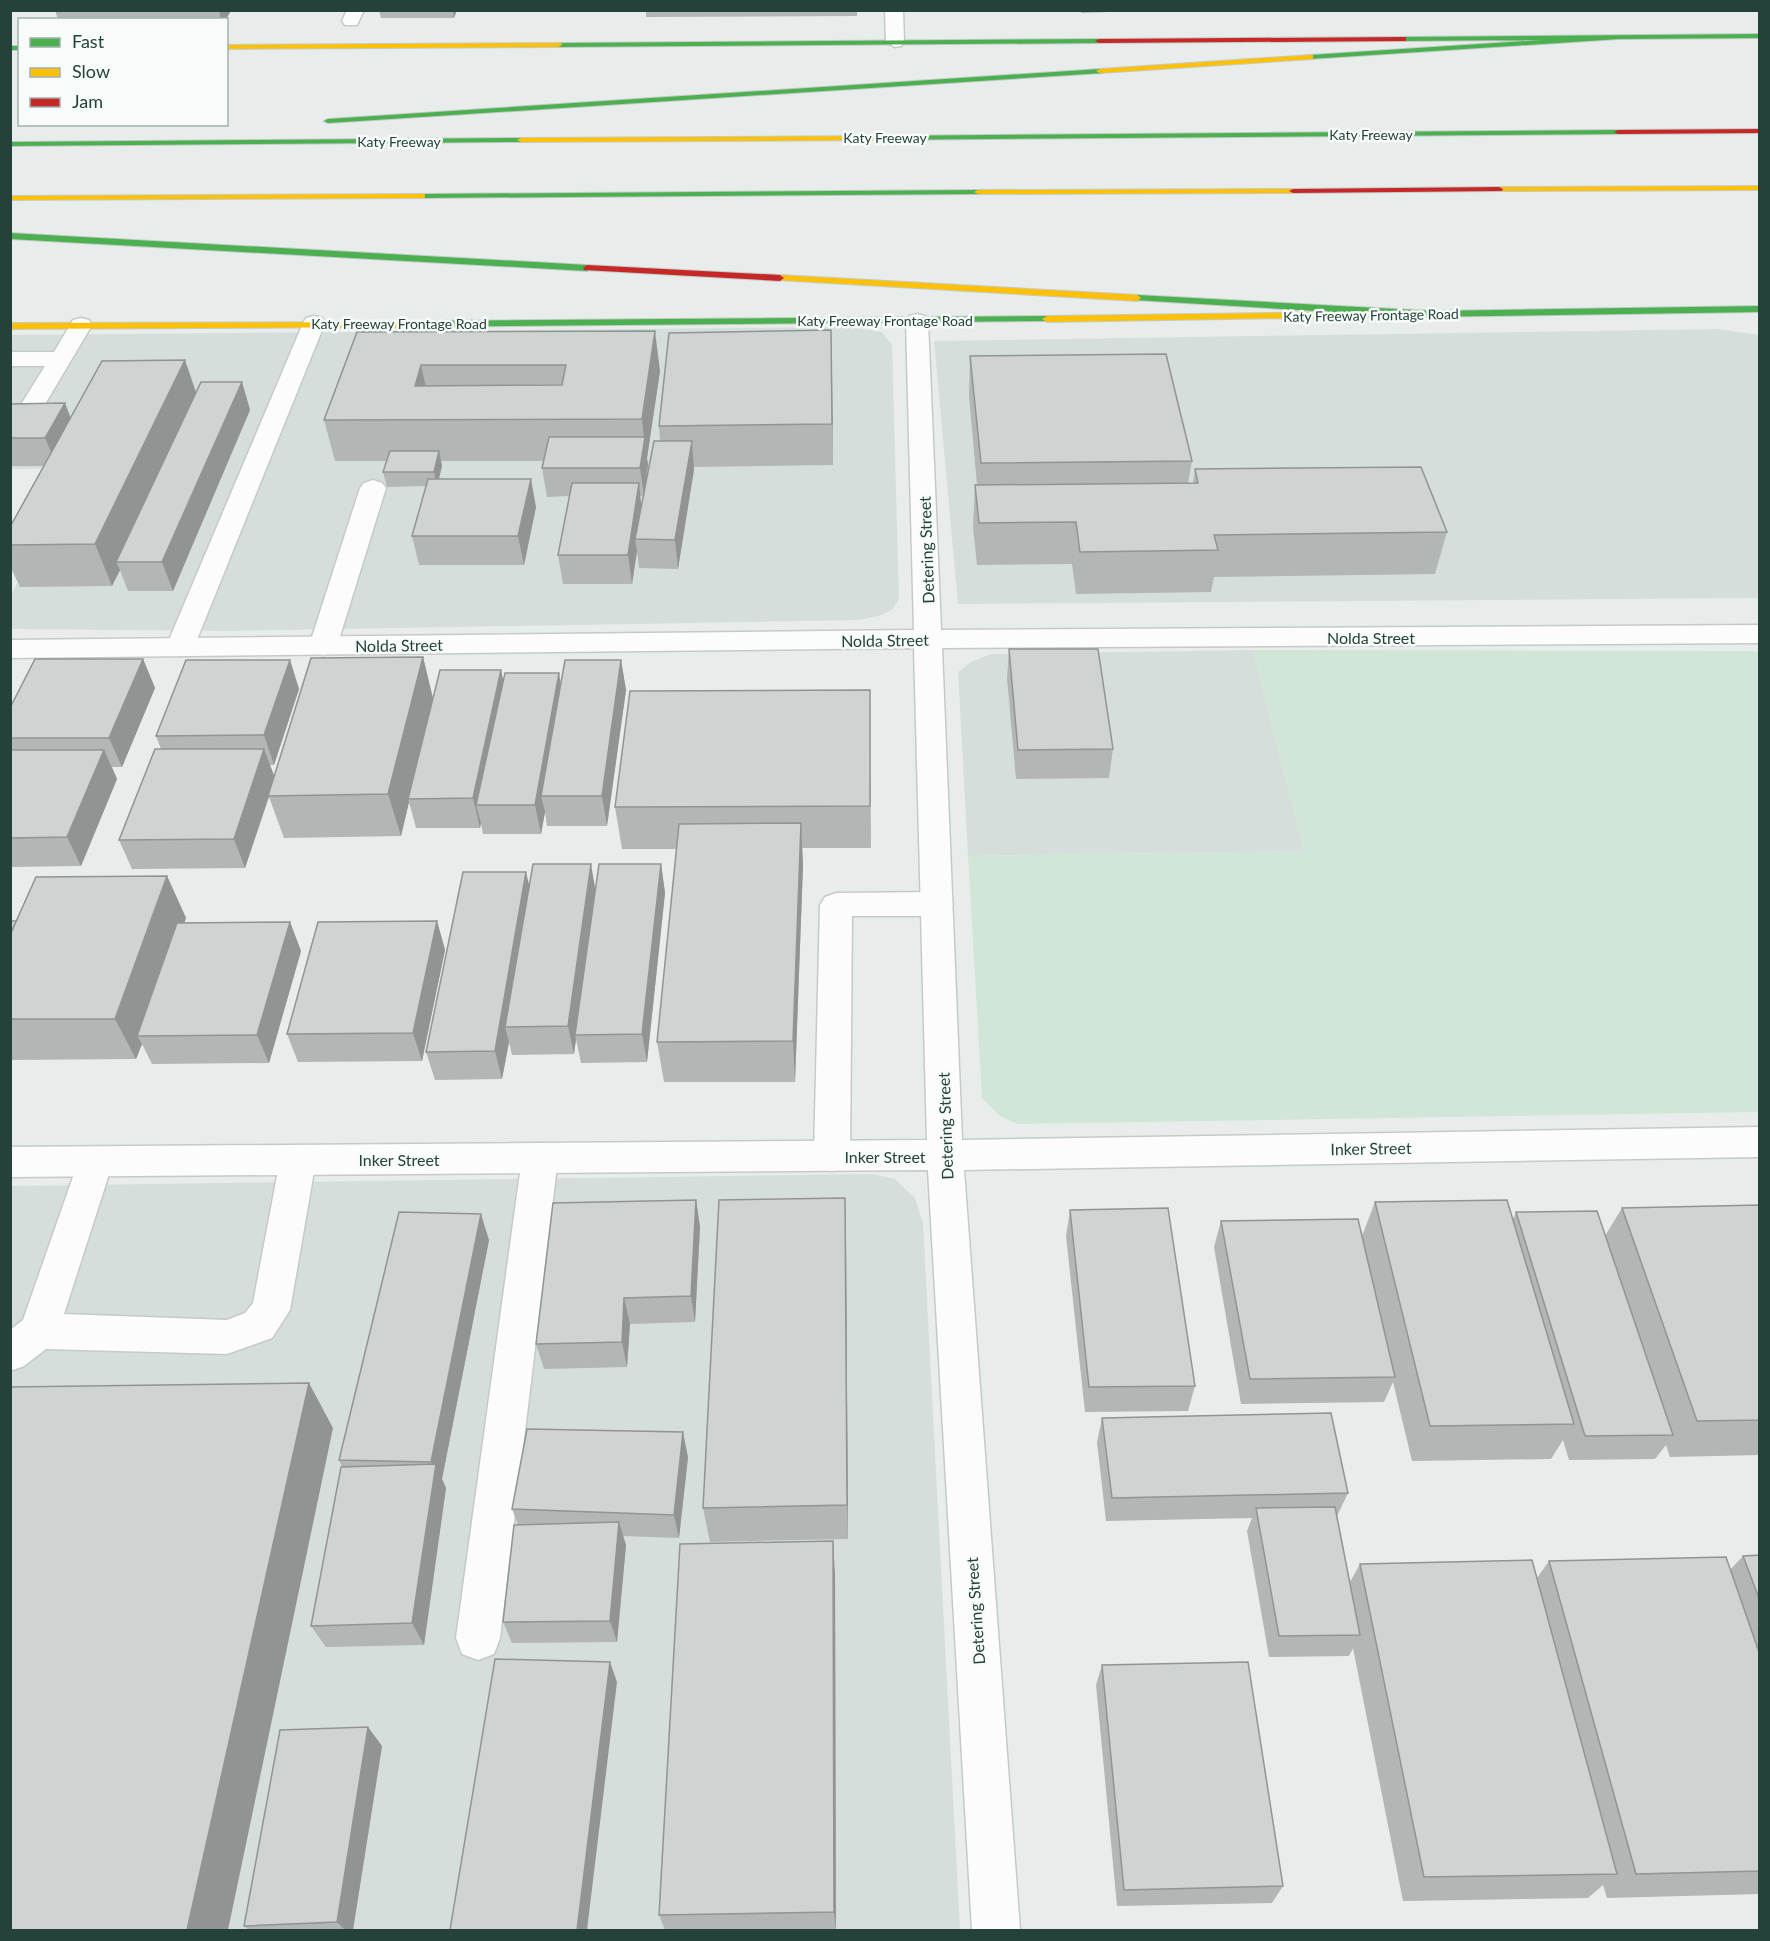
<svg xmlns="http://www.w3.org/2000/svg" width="1770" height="1941" font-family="Lato,sans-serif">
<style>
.built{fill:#d6dedb}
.green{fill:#d1e6d8}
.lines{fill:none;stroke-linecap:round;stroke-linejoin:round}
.lane-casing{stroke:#c5cac8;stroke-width:3}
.street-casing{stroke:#c5cac8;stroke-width:3}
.fast-casing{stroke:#c3cbc8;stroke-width:2}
.slow-casing{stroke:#c3cbc8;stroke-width:2}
.jam-casing{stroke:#c3cbc8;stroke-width:2}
.lane{fill:#fcfcfc;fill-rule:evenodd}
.street{fill:#fcfcfc;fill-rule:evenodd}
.fast{fill:#4caf50;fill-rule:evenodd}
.slow{fill:#ffc107;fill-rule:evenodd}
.jam{fill:#c62828;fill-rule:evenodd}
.wall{fill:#b2b6b5;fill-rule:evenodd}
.shaded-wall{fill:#919493}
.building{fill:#cfd4d2;stroke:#919493;stroke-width:1.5;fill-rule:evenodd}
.labels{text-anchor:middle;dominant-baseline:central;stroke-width:5;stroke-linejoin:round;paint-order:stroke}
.far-street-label{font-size:14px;fill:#24423a;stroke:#f7fbf9}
.street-label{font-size:16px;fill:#24423a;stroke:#f7fbf9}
</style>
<rect width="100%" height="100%" fill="#e8edeb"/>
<g class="built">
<polygon points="853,327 882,332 892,345 899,599 892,610 879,616 858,620 232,631 11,629 10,597 76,468 11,469 11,335"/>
<polygon points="1718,329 1759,335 1759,598 958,604 934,341"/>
<polygon points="1253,650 1304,851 968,856 958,672 971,662 991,654"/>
<polygon points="872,1174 895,1179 915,1198 923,1223 960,1930 11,1930 10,1186"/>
</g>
<polygon class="green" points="1253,650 1759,651 1759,1112 1017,1124 1000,1116 982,1098 968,856 1304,851"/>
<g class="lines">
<g class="lane-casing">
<g id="lane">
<polygon points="347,10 364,10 357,25 345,25 342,21"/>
<polygon points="314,316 322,318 325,323 194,647 190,653 180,656 170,653 166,647 303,323 306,318"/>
<polygon points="81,318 89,320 92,325 35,421 31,426 10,428 10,414 15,414 45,366 10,366 10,352 54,352 73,320"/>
<polygon points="373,480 382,483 386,488 337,646 333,652 323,655 313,652 309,646 360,488 364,483"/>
<polygon points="937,892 948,896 953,904 948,912 937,916 852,916 850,1156 845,1167 832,1171 819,1167 814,1156 820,905 825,897 836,893"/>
<polygon points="540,1143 553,1147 558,1158 500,1638 494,1654 478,1660 462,1654 456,1638 522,1158 527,1147"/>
<polygon points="298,1145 311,1149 316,1160 290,1310 272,1338 227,1354 46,1349 24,1366 10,1371 10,1330 23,1320 82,1151 95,1147 108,1151 113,1162 64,1314 227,1320 245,1313 253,1303 280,1160 285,1149"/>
</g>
</g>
<g class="street-casing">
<g id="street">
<polygon points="885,10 903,10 904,42 901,46 895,47 886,42"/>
<polygon points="917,314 925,316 928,321 941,630 1760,625 1760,643 942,648 962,1140 1760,1127 1760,1157 964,1170 1020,1930 972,1930 928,1170 10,1177 10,1147 927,1140 914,648 10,658 10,640 914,630 906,321 909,316"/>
</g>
</g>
<g class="fast-casing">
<g id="fast">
<polygon points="1760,34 1760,38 1619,39 1310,59 1306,57 1310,55 1541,40 1400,41 1400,37 1403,37"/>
<polygon points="1099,39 1102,39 1102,43 558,47 554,45 558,43"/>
<rect x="10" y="46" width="10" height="4"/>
<polygon points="1100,69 1104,71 1103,73 328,123 324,121 328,119"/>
<polygon points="1618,130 1621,130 1621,134 875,140 871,138 875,136"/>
<polygon points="524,138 524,142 521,142 10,146 10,142"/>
<polygon points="978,190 982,192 981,194 422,198 418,196 422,194"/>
<polygon points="10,233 587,265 591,268 587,271 10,239"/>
<polygon points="1137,295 1433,311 1760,306 1760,312 1416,317 1134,300 1133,298"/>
<polygon points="1047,316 1052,319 1050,321 413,327 408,324 413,321"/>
</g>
</g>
<g class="slow-casing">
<g id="slow">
<polygon points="561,43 562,45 558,47 226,49 226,45"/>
<polygon points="1310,55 1313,55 1313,59 1100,73 1096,71 1100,69"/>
<polygon points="875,136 878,136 878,140 521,142 517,140 521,138"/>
<polygon points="1760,186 1760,190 1499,191 1495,189 1499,187"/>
<polygon points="1293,189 1296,189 1296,193 978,194 974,192 978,190"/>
<polygon points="425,194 425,198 422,198 10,200 10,196"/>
<polygon points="780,275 1137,295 1141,298 1137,301 777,280 777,276"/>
<polygon points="1416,311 1419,312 1419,316 1047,322 1042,319 1047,316"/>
<polygon points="416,322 418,324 413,327 10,329 10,323"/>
</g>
</g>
<g class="jam-casing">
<g id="jam">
<polygon points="1403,37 1406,37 1406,41 1099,43 1095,41 1099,39"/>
<polygon points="1760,129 1760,133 1618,134 1614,132 1618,130"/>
<polygon points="1499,187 1503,189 1502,191 1293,193 1289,191 1293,189"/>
<polygon points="587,265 780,275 784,278 780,281 584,270 583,268"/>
</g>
</g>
<use href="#lane" class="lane"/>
<use href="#street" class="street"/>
<use href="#fast" class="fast"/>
<use href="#slow" class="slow"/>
<use href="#jam" class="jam"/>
</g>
<g class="wall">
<polygon points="55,10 231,10 226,20 58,20"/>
<polygon points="379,10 457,10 454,18 381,18"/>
<polygon points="646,10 857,10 857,16 646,17"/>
<polygon points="1081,10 1110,10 1109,12 1081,13"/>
<polygon points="1116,10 1146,10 1146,11 1117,12"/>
<rect x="1154" y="10" width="29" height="2"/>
<path d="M 831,330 L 833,465 L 694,467 L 678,569 L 639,568 L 637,551 L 632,584 L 563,584 L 558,555 L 570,496 L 547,497 L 542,468 L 544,461 L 441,461 L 442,466 L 439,479 L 536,507 L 524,565 L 419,565 L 412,536 L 426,486 L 387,487 L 383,472 L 387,461 L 335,461 L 324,420 L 357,332 L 660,371 L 647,458 L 648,465 L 645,491 L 660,441 L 659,426 ZM 640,496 L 644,496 L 641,507 Z"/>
<polygon points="970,356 1192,461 1188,483 1193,483 1195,469 1447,532 1435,574 1214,577 1211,592 1076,594 1072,564 977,565 973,527 975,485 977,485 969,396"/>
<polygon points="242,382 250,410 173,591 128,591 120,570 112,586 20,587 10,566 10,527 44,466 10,466 10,404 70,418 196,393"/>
<polygon points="1009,649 1113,749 1109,778 1016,779 1007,678"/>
<polygon points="423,657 433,698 501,670 503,681 561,684 621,660 626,690 607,826 547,826 545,812 541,834 483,834 481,823 480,828 416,828 409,802 401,836 284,838 269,797 245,868 132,869 119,840 161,749 156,736 290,660 299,689 274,765 270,765 274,776"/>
<polygon points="143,659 155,688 122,767 112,767 117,779 81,866 10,867 10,708"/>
<polygon points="870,690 871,848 802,848 803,865 795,1082 664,1082 657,1042 677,849 622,849 615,807"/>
<polygon points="661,864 665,893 647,1062 581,1063 576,1039 574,1054 512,1055 509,1042 502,1079 435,1080 426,1052 529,885 595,889"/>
<polygon points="167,876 186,918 184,923 290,922 301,951 269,1063 152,1064 142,1044 136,1059 10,1060 10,921 16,922"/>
<polygon points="437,921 445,950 422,1061 298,1062 287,1034"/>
<polygon points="696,1200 700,1227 695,1322 630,1324 627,1367 544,1369 536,1344"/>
<polygon points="1375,1202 1513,1219 1516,1212 1605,1236 1622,1208 1760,1205 1760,1455 1670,1457 1666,1445 1655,1459 1569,1460 1563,1440 1551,1459 1412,1461 1393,1382 1384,1402 1241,1404 1214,1247 1221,1221 1362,1236"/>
<polygon points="1070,1210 1195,1386 1188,1411 1085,1412 1066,1236"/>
<polygon points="846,1237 848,1539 710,1542 703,1508"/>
<polygon points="489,1240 442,1479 446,1488 424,1645 326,1647 311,1626 342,1467 339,1460"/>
<polygon points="1102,1418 1348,1493 1337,1516 1350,1582 1360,1564 1537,1578 1549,1561 1730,1570 1743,1556 1760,1555 1760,1894 1607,1898 1603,1885 1588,1898 1403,1901 1353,1648 1349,1656 1269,1657 1247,1531 1252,1518 1106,1521 1097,1442"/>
<polygon points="688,1457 679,1538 623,1536 626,1545 617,1642 512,1643 503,1622 518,1525 512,1509"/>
<polygon points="835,1574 836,1930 665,1930 659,1915"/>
<polygon points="1102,1665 1283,1886 1272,1903 1117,1906 1096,1685"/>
<polygon points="382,1746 353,1930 249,1930 244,1926"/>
</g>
<g class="shaded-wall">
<polygon points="219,10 231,10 226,20 221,20"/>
<polygon points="453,10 457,10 454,18"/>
<polygon points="831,330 832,371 833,465 832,424"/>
<polygon points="655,331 660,371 647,458 648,465 644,496 640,468 644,439 642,419"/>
<polygon points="185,360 199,401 116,562 120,570 112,586 95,544"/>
<polygon points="421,365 430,406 415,386"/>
<polygon points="242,382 250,410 173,591 162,562"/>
<polygon points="65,403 76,432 57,466 45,438"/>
<polygon points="692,441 694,470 678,569 675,540"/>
<polygon points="439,451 442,466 437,486 434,472"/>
<polygon points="531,479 536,507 524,565 518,536"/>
<polygon points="639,483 642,512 635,539 637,551 632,584 628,555"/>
<polygon points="423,657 433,699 408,799 409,802 401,836 388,794"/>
<polygon points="143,659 155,688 122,767 109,738"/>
<polygon points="290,660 299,689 274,765 264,735"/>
<polygon points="621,660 626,690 607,826 602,796"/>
<polygon points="501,670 507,699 476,805 481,823 480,828 473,798"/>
<polygon points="559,673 564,702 541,796 545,812 541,834 535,805"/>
<polygon points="264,749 275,778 245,868 234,839"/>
<polygon points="104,750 117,779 81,866 67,837"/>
<polygon points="801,823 803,865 795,1082 793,1041"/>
<polygon points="591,864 596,893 575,1035 576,1039 574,1054 568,1026"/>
<polygon points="661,864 665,893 647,1062 642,1034"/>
<polygon points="526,872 533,901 505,1027 509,1042 502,1079 495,1051"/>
<polygon points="167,876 186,918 145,1035 137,1036 142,1044 136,1059 115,1019"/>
<polygon points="437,921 445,950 422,1061 413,1033"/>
<polygon points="290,922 301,951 269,1063 257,1035"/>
<polygon points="845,1198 846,1237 848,1539 847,1505"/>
<polygon points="696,1200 700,1227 695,1322 691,1296"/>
<polygon points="481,1214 489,1240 442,1479 446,1488 424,1645 412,1623 435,1471 431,1462"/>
<polygon points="624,1298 630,1324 627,1367 622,1342"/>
<polygon points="309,1383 333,1428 228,1930 187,1930"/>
<polygon points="683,1432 688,1457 679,1538 674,1515"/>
<polygon points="619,1522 626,1545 617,1642 610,1621"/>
<polygon points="833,1541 835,1574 836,1930 834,1912"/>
<polygon points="610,1662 617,1682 587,1930 577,1930"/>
<polygon points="368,1727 382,1746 353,1930 345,1930 337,1922"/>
</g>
<g class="building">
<polygon points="831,330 832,424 659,426 669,333"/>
<path d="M 655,331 L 642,419 L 324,420 L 357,332 ZM 421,365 L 566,365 L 562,385 L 415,386 Z"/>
<polygon points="1166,354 1192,461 981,463 970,356"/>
<polygon points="185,360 95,544 10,545 10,527 102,361"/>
<polygon points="201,382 242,382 162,562 116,562"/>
<polygon points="65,403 45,438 10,438 10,404"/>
<polygon points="549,437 645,437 640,468 542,468"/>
<polygon points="654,441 692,441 675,540 635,539"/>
<polygon points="390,451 439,451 434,472 383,472"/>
<polygon points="1421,467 1447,532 1214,535 1218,550 1080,552 1076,522 979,523 975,485 1198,483 1195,469"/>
<polygon points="428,479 531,479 518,536 412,536"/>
<polygon points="572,483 639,483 628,555 558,555"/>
<polygon points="1009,649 1098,649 1113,749 1018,750"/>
<polygon points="423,657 388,794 268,796 311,658"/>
<polygon points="35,659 143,659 109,738 10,738 10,708"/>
<polygon points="186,660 290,660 264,735 156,736"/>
<polygon points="565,660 621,660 602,796 541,796"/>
<polygon points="440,670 501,670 473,798 408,799"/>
<polygon points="505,673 559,673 535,805 476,805"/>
<polygon points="870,690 870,806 615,807 630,691"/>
<polygon points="155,749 264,749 234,839 119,840"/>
<polygon points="10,750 104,750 67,837 10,838"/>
<polygon points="801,823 793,1041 657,1042 679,824"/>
<polygon points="533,864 591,864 568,1026 505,1027"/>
<polygon points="599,864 661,864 642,1034 575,1035"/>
<polygon points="463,872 526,872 495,1051 426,1052"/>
<polygon points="167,876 115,1019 10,1019 10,935 36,877"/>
<polygon points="10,921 16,921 10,935"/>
<polygon points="437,921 413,1033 287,1034 318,922"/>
<polygon points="290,922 257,1035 137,1036 177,923"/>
<polygon points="845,1198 847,1505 703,1508 719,1200"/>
<polygon points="696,1200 691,1296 624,1298 622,1342 536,1344 553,1203"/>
<polygon points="1507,1200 1574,1424 1430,1426 1375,1202"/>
<polygon points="1760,1205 1760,1420 1697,1421 1622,1208"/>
<polygon points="1168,1208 1195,1386 1089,1387 1070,1210"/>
<polygon points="1597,1211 1673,1435 1585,1436 1516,1212"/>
<polygon points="399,1212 481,1214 431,1462 339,1460"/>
<polygon points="1358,1219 1395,1377 1250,1379 1221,1221"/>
<polygon points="309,1383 187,1930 10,1930 10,1387"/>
<polygon points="1331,1413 1348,1493 1112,1498 1102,1418"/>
<polygon points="527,1429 683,1432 674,1515 512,1509"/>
<polygon points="436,1464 412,1623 311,1626 341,1467"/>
<polygon points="1335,1507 1360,1635 1279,1636 1256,1508"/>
<polygon points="619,1522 610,1621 503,1622 514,1525"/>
<polygon points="833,1541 834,1912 659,1915 680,1544"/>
<polygon points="1760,1555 1760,1601 1743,1556"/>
<polygon points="1726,1557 1760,1655 1760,1871 1636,1874 1549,1561"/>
<polygon points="1532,1560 1617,1874 1424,1877 1360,1564"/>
<polygon points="495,1659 610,1662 577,1930 450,1930"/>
<polygon points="1248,1662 1283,1886 1124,1890 1102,1665"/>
<polygon points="368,1727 337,1922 244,1926 280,1730"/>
</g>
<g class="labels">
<g class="far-street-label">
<text x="1371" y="134">Katy Freeway</text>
<text x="885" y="137">Katy Freeway</text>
<text x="399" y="141">Katy Freeway</text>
<text transform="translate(1371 315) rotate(-1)">Katy Freeway Frontage Road</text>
<text x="885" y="320">Katy Freeway Frontage Road</text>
<text x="399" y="323">Katy Freeway Frontage Road</text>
</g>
<g class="street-label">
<text transform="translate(926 550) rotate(-92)">Detering Street</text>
<text x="1371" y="637">Nolda Street</text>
<text transform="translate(885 640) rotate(-1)">Nolda Street</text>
<text transform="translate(399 645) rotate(-1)">Nolda Street</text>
<text transform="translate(945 1126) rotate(-92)">Detering Street</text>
<text transform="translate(1371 1148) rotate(-1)">Inker Street</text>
<text x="885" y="1156">Inker Street</text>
<text x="399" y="1159">Inker Street</text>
<text transform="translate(975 1611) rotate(-94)">Detering Street</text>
</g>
</g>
<rect width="1770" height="1941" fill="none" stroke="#24423a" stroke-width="24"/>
<rect x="18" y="18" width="210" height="108" fill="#f7fbf9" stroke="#a3b1ad" stroke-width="1.5"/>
<rect x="30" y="38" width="30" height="9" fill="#4caf50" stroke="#a3b1ad" stroke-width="1.5"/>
<text x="72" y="48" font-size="18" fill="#24423a">Fast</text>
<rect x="30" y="68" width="30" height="9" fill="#ffc107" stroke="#a3b1ad" stroke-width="1.5"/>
<text x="72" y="78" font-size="18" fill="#24423a">Slow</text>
<rect x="30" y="98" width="30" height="9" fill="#c62828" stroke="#a3b1ad" stroke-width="1.5"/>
<text x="72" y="108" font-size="18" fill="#24423a">Jam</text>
</svg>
